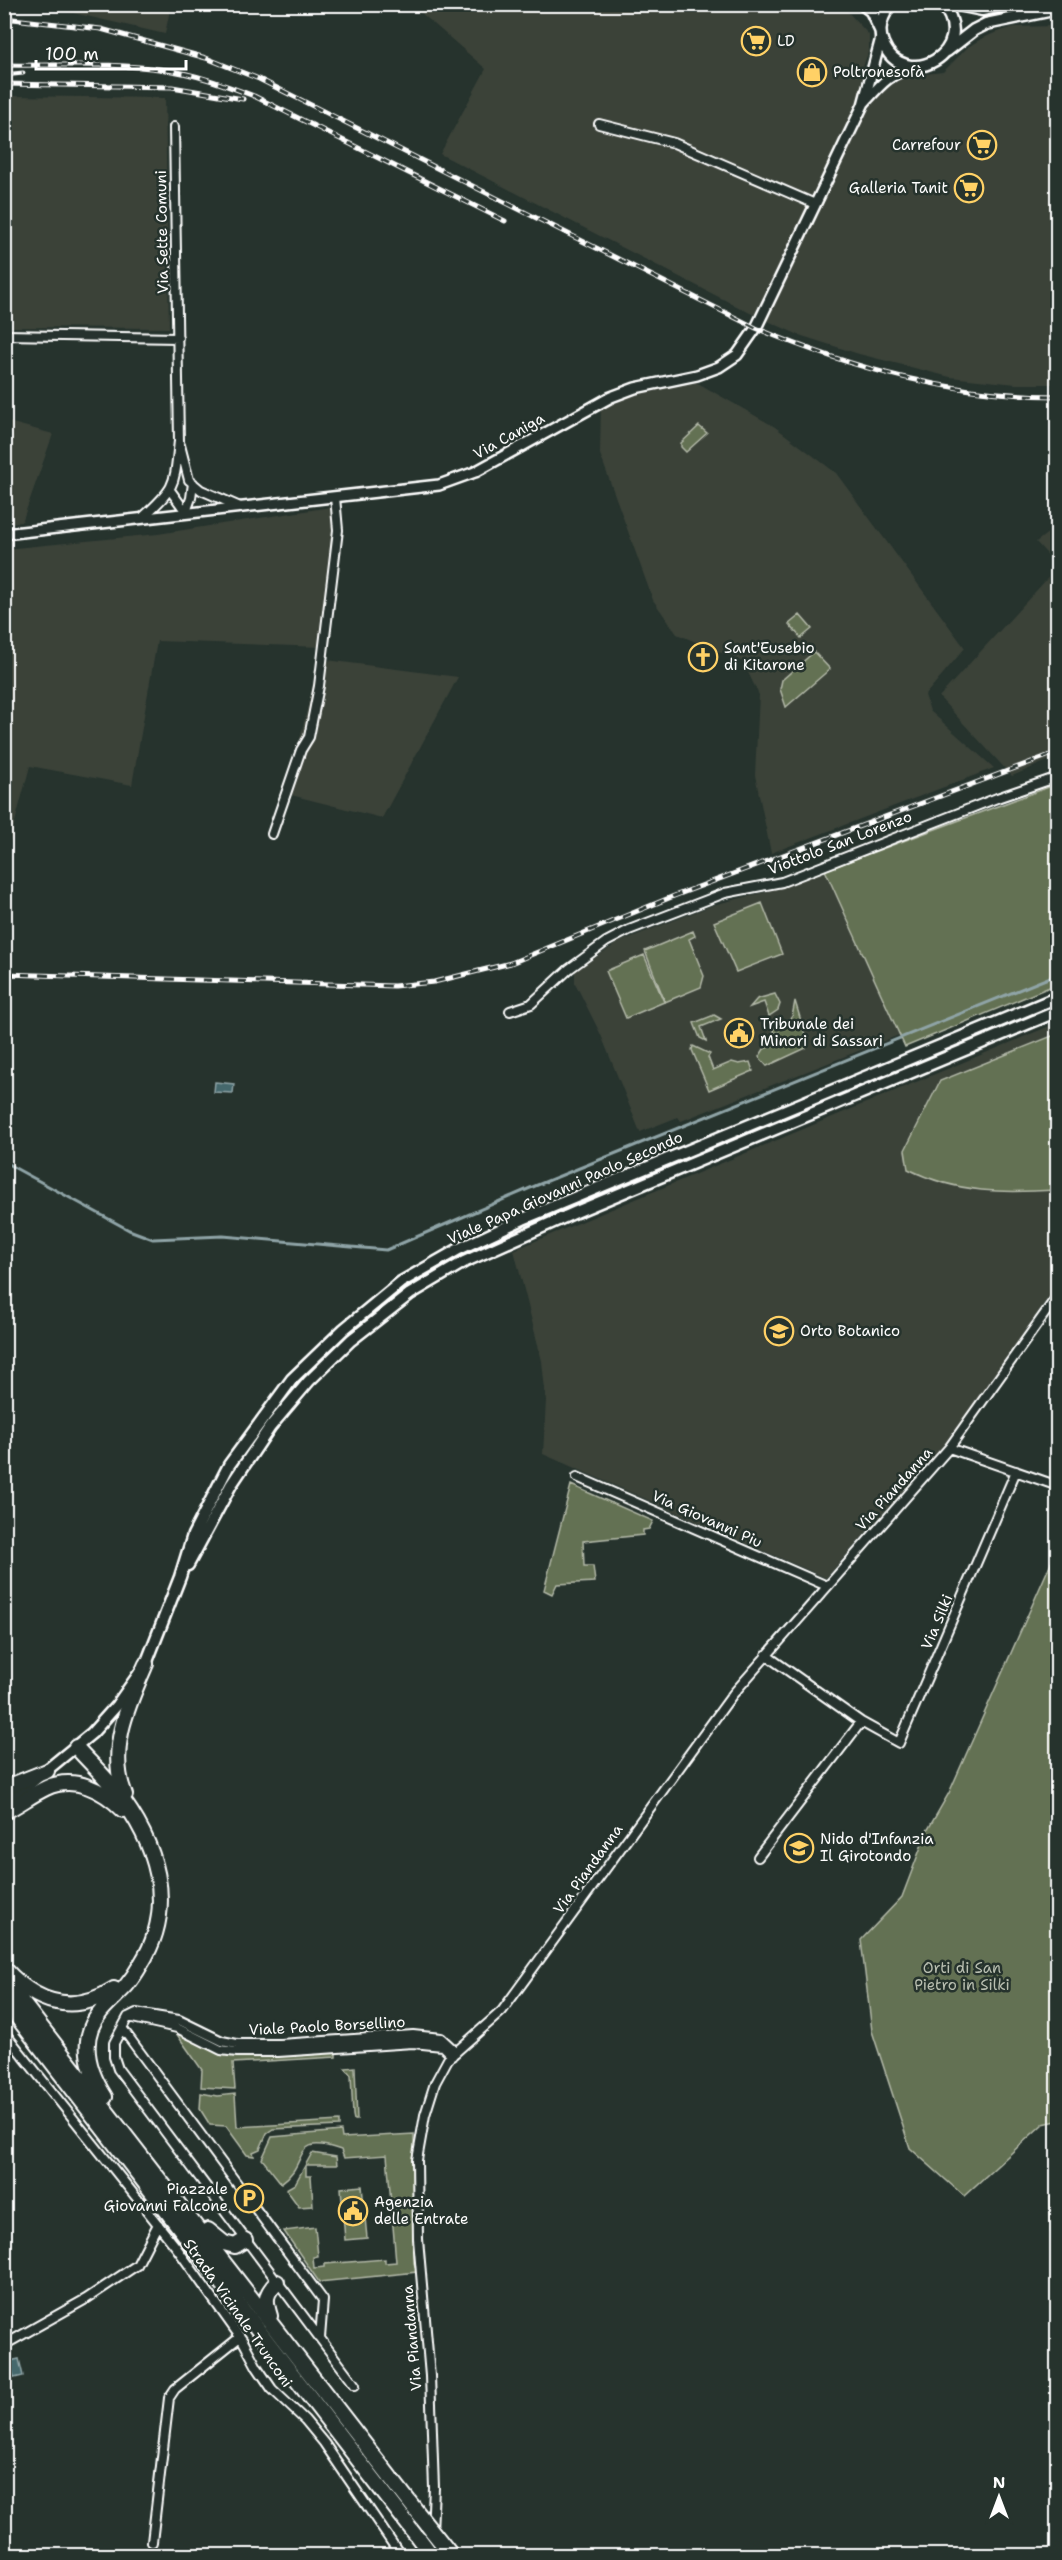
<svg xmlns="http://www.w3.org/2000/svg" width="1062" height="2560" font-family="'Shantell Sans',sans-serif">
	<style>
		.built { fill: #3b4239 }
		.green { fill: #647152; stroke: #b2b8a8; stroke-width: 1.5 }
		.water { fill: #45686c; stroke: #8fa4a7; stroke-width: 1.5 }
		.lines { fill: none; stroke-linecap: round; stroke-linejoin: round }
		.stream { stroke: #8fa4a7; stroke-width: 3 }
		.minor-casing { stroke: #fff; stroke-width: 12 }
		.tertiary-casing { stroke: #fff; stroke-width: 14 }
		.secondary-casing { stroke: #fff; stroke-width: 15 }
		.trunk-casing { stroke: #fff; stroke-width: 18 }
		.minor { stroke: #26332d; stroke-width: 8 }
		.tertiary { stroke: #26332d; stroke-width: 9 }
		.secondary { stroke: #26332d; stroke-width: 10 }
		.trunk { stroke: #26332d; stroke-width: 14 }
		.rail-casing { stroke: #fff; stroke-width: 5 }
		.rail { stroke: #26332d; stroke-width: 3; stroke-dasharray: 9; stroke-linecap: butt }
		.trunk-bridge-casing { stroke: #fff; stroke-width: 18; stroke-linecap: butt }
		.trunk-bridge { stroke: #26332d; stroke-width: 14 }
		.labels { text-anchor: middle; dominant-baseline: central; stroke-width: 5; stroke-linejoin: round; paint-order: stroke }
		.poi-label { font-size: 15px; fill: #fff; stroke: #26332d; text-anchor: start }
		.street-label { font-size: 15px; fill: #fff; stroke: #26332d }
		.park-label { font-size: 15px; fill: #b9bfb1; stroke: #26332d }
	</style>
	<rect width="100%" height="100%" fill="#26332d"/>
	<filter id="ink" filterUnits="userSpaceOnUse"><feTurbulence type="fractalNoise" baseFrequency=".0167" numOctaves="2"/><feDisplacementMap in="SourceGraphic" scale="12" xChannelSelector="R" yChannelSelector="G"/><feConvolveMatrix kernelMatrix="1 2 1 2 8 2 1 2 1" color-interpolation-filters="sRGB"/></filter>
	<g filter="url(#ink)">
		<!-- built -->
		<path class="built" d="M 762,4 L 847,11 L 869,35 L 869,50 L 863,67 L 899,77 L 943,72 L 968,47 L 981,39 L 997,32 L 1014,27 L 1057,26 L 1057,384 L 1016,384 L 950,377 L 859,354 L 799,335 L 752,314 L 440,154 L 486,69 L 412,5 Z
			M 6,5 L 171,4 L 171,5 L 165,34 L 56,9 Z
			M 5,96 L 165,98 L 169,328 L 5,327 Z
			M 696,382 L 775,427 L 836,473 L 965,648 L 925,695 L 930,711 L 994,768 L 771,853 L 755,775 L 759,695 L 743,662 L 677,634 L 653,600 L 600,454 L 601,406 L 626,393 Z
			M 5,421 L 53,434 L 22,522 L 5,523 Z
			M 337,506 L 322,647 L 157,641 L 132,785 L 30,766 L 5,859 L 5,549 L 158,534 Z
			M 1057,526 L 1057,565 L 1036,542 Z
			M 1057,568 L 1057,757 L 1012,776 L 939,697 Z
			M 319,659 L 458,677 L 382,818 L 287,794 Z
			M 825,870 L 899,1035 L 681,1121 L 678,1117 L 640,1132 L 601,1035 L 575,983 L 575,971 L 619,942 L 713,905 L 765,892 Z
			M 1057,1023 L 1057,1288 L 1046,1301 L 949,1439 L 826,1578 L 543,1454 L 546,1400 L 542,1361 L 514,1250 Z"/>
		<!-- green -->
		<path class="green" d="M 699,426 L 707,433 L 686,452 L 681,447 L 681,443 Z
			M 800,615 L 812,629 L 801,638 L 789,624 Z
			M 814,652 L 830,669 L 786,707 L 780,689 L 782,680 Z
			M 1057,784 L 1057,984 L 905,1047 L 825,870 Z
			M 762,903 L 782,954 L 736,972 L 714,922 Z
			M 693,931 L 695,936 L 689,939 L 704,976 L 701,987 L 665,1002 L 645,951 Z
			M 644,955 L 664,1002 L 626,1018 L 606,971 Z
			M 775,994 L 780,1004 L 778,1010 L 769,1016 L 764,1002 L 750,1007 L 757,999 Z
			M 795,1001 L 807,1041 L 806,1048 L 767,1066 L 759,1057 L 764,1049 L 782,1041 L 778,1032 L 774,1033 L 773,1029 L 792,1017 Z
			M 714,1015 L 721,1019 L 701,1027 L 706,1041 L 700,1038 L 694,1023 Z
			M 1057,1034 L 1057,1190 C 1004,1193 958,1194 908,1169 L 905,1150 L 940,1081 Z
			M 693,1046 L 710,1054 L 708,1057 L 713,1070 L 732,1062 L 739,1064 L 750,1062 L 753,1071 L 709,1090 L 692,1050 Z
			M 571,1485 L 653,1521 L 649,1529 L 643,1530 L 643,1535 L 583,1541 L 584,1566 L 593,1566 L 595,1582 L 557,1584 L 552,1594 L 544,1590 Z
			M 1057,1549 L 1057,2121 L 1043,2124 L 964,2196 L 910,2148 L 872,2031 L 861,1940 L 902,1897 L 927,1831 L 949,1793 Z
			M 176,2033 L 218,2054 L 241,2056 L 336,2050 L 336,2057 L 233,2063 L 235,2089 L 201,2087 L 202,2070 Z
			M 355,2067 L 355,2068 L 357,2120 L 354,2120 L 353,2115 L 351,2075 L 345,2068 Z
			M 201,2093 L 217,2096 L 235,2094 L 237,2127 L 339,2121 L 339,2126 L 273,2129 L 267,2133 L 260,2149 L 253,2152 L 254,2156 L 247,2155 L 226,2126 L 210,2125 L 200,2109 Z
			M 341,2131 L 342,2138 L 414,2134 L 414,2263 L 417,2272 L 319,2282 L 284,2231 L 315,2227 L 318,2256 L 313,2257 L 314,2268 L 325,2267 L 325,2264 L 385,2259 L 385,2263 L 396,2262 L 387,2155 L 344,2158 L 341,2150 C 290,2132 310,2164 281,2183 L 262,2159 L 272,2137 Z
			M 312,2153 L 336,2157 L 337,2165 L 306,2165 L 306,2176 L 311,2176 L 313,2206 L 299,2207 L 286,2189 L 295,2184 Z
			M 362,2186 L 367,2238 L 345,2240 L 341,2188 Z
			M 1050,2197 L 1057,2197 L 1057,2232 L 1051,2232 Z"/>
		<!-- water -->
		<path class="water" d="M 215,1082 L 234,1084 L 233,1093 L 214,1092 Z
			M 19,2359 L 23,2376 L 14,2378 L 10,2361 Z"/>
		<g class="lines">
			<!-- stream -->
			<path class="stream" d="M 4,1162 L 129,1230 L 153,1239 L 223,1236 L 386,1250 L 535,1186 L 1058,974"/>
			<!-- minor casing -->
			<g class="minor-casing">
				<path id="minor" d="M 599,124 L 674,143 L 815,204
					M 4,335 L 178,338
					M 180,445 L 189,480 L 201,490 L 240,507
					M 170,490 L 186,512 L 191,498 L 193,483
					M 143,517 C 177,486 174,486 179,441 L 174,127
					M 272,834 L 301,750 L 309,737 L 319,686 L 338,530 L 335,497
					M 510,1011 L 531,1004 L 569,969 L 606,942 L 629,930 L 725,893 L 782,882 L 997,798 L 1058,777
					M 949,1448 L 1058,1486
					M 577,1477 L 827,1586
					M 766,1655 L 861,1722 L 899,1743 L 1016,1471
					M 758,1857 L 861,1722
					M 128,2017 L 177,2028 L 221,2050 L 237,2052 L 278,2052 L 413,2043 L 442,2046 L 452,2056
					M 122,2028 L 323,2300 L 320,2338
					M 4,2032 L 176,2247 L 243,2341 L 257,2367 L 272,2389 L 305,2420 L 324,2443 L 401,2556
					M 4,2345 L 86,2299 L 137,2265 L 158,2224
					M 355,2385 L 118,2069 L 114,2057 L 114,2043 L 128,2017 L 136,2013 L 179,2020 L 222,2041 L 237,2044 L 280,2044 L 413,2035 L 441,2038 L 456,2052
					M 152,2542 L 169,2398 L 175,2389 L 240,2337
					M 431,2554 L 434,2488 L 430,2376 L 418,2239 L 417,2160 L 425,2115 L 435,2083 L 448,2059 L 502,2011 L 733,1694 L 949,1448 L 1058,1295"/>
			</g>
			<!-- tertiary casing -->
			<g class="tertiary-casing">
				<path id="tertiary" d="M 864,103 C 881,84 889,73 915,67
					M 4,534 L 439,485 L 475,472 L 611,397 L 635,388 L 697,375 L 719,367 L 737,355 L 756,328 L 863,105 L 881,38"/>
			</g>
			<!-- secondary casing -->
			<g class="secondary-casing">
				<path id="secondary" d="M 862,4 L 871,11 L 880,30
					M 891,4 C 882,16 877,29 883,43 C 904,94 981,51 942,4
					M 953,4 L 982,10 L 1012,4
					M 947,51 L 974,30 L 986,24 L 1058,9
					M 188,1565 L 231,1485 L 270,1427 L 309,1381 L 351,1340 L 410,1294 L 464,1262 L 576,1212 L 1058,1011
					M 4,1805 L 92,1733 L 117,1705 L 146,1664 L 180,1577 L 193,1535 L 229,1465 L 292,1379 L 344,1329 L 401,1282 L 459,1249 L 523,1219 L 1058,997"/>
			</g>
			<!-- trunk casing -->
			<g class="trunk-casing">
				<path id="trunk" d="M 76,1747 C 89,1762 104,1775 116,1791 C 156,1842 178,1905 141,1964 C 137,1971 131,1980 126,1986 C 113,2000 98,2010 91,2028 C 82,2052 93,2078 105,2097
					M 4,1788 L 47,1771
					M 125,1795 C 107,1750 128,1705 146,1664
					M 4,1812 C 19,1805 31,1795 46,1788 C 75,1775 103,1790 123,1810
					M 4,1968 C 35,2003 72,2016 114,1989
					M 4,1979 L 421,2517
					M 4,2000 L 420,2540
					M 208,2230 L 224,2243 L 235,2246 L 245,2240
					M 270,2316 C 265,2300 265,2294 277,2282"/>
			</g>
			<!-- minor -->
			<use href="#minor" class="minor"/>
			<!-- tertiary -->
			<use href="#tertiary" class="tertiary"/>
			<!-- secondary -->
			<use href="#secondary" class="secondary"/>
			<!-- trunk -->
			<use href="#trunk" class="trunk"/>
			<!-- rail casing -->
			<g class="rail-casing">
				<path id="rail" d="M 4,18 L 101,29 L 206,58 L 259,79 L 756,328 C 853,369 952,396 1058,396
					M 4,65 C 58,66 113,62 166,70 C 196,74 225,85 254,96 L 505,221
					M 4,75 L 23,73
					M 4,84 L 172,87 L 243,99
					M 4,974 L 394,986 L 434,982 L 511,963 L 674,896 L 1058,752"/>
			</g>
			<!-- rail -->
			<use href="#rail" class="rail"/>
			<!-- trunk-bridge casing -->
			<g class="trunk-bridge-casing">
				<path id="trunk-bridge" d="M 421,2517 L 452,2556
					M 420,2540 L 432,2556"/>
			</g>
			<!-- trunk-bridge -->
			<use href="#trunk-bridge" class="trunk-bridge"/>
		</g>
	</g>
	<!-- icons -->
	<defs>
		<g id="supermarket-ring" transform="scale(1.5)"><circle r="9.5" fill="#26332d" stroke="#ffd166" stroke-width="1.5"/><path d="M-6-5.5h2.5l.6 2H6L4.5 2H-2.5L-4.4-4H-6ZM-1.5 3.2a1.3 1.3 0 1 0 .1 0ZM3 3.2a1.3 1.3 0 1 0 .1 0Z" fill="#ffd166"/></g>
		<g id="shop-ring" transform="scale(1.5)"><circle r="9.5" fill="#26332d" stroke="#ffd166" stroke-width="1.5"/><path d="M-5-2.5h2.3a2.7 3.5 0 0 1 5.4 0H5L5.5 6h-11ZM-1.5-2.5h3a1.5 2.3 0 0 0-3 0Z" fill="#ffd166"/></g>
		<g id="church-ring" transform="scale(1.5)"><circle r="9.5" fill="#26332d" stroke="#ffd166" stroke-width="1.5"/><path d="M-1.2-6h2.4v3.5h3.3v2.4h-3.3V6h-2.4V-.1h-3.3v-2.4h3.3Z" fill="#ffd166"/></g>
		<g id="civic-ring" transform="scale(1.5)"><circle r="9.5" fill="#26332d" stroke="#ffd166" stroke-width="1.5"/><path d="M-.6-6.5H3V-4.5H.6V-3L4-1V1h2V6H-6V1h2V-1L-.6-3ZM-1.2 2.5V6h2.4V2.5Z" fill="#ffd166"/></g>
		<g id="university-ring" transform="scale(1.5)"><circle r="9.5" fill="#26332d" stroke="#ffd166" stroke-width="1.5"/><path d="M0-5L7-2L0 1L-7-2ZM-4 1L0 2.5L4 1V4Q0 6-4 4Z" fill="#ffd166"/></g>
		<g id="school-ring" transform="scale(1.5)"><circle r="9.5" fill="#26332d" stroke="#ffd166" stroke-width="1.5"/><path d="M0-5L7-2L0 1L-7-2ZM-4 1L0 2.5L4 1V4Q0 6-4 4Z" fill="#ffd166"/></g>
		<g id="parking-ring" transform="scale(1.5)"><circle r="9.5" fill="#26332d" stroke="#ffd166" stroke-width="1.5"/><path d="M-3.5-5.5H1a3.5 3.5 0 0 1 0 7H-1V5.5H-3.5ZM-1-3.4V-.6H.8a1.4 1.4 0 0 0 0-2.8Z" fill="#ffd166"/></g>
	</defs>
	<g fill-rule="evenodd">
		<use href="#supermarket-ring" x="756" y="41"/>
		<use href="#shop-ring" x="812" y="72"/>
		<use href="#supermarket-ring" x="982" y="145"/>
		<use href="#supermarket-ring" x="969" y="188"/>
		<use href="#church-ring" x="703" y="657"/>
		<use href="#civic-ring" x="739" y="1033"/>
		<use href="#university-ring" x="779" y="1331"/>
		<use href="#school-ring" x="799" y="1848"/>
		<use href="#parking-ring" x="249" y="2198"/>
		<use href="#civic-ring" x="353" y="2211"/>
	</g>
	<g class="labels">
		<!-- poi labels -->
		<g class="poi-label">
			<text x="777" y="41">LD</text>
			<text x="833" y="72">Poltronesofà</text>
			<text x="961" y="145" text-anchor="end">Carrefour</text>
			<text x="948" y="188" text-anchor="end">Galleria Tanit</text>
			<text x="724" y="648">Sant'Eusebio<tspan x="724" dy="17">di Kitarone</tspan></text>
			<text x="760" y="1024">Tribunale dei<tspan x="760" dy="17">Minori di Sassari</tspan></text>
			<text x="800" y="1331">Orto Botanico</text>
			<text x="820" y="1839">Nido d'Infanzia<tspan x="820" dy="17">Il Girotondo</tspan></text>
			<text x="228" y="2189" text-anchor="end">Piazzale<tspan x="228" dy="17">Giovanni Falcone</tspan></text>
			<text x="374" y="2202">Agenzia<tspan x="374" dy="17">delle Entrate</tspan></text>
		</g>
		<!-- street labels -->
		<g class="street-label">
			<text transform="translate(162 232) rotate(-91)">Via Sette Comuni</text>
			<text transform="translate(509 436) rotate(-29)">Via Caniga</text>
			<text transform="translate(840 843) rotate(-21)">Viottolo San Lorenzo</text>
			<text transform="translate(565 1188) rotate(-24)">Viale Papa Giovanni Paolo Secondo</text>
			<text transform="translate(894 1489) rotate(-48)">Via Piandanna</text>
			<text transform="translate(707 1519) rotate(24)">Via Giovanni Piu</text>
			<text transform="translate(937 1622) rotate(-67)">Via Silki</text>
			<text transform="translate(588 1869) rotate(-54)">Via Piandanna</text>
			<text transform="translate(327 2026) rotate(-3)">Viale Paolo Borsellino</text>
			<text transform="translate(238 2313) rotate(55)">Strada Vicinale Trunconi</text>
			<text transform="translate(412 2338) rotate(-95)">Via Piandanna</text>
		</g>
		<!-- park labels -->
		<g class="park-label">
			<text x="962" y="1968">Orti di San<tspan x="962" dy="17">Pietro in Silki</tspan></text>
		</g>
	</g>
	<!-- margin -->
	<rect width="1062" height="2560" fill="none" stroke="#26332d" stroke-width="24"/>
	<rect x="12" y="12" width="1038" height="2536" fill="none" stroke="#fff" stroke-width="2" filter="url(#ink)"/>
	<!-- north arrow -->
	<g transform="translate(999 2497)" stroke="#26332d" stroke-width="4.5" paint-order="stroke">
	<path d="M0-4.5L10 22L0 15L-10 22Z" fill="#ffffff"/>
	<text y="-9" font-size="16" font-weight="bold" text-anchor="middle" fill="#ffffff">N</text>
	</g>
	<!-- scale -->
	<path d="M36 60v9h150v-9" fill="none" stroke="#ffffff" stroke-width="3"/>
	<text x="45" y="60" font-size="18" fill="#ffffff" stroke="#26332d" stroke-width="4.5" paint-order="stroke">100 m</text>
</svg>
